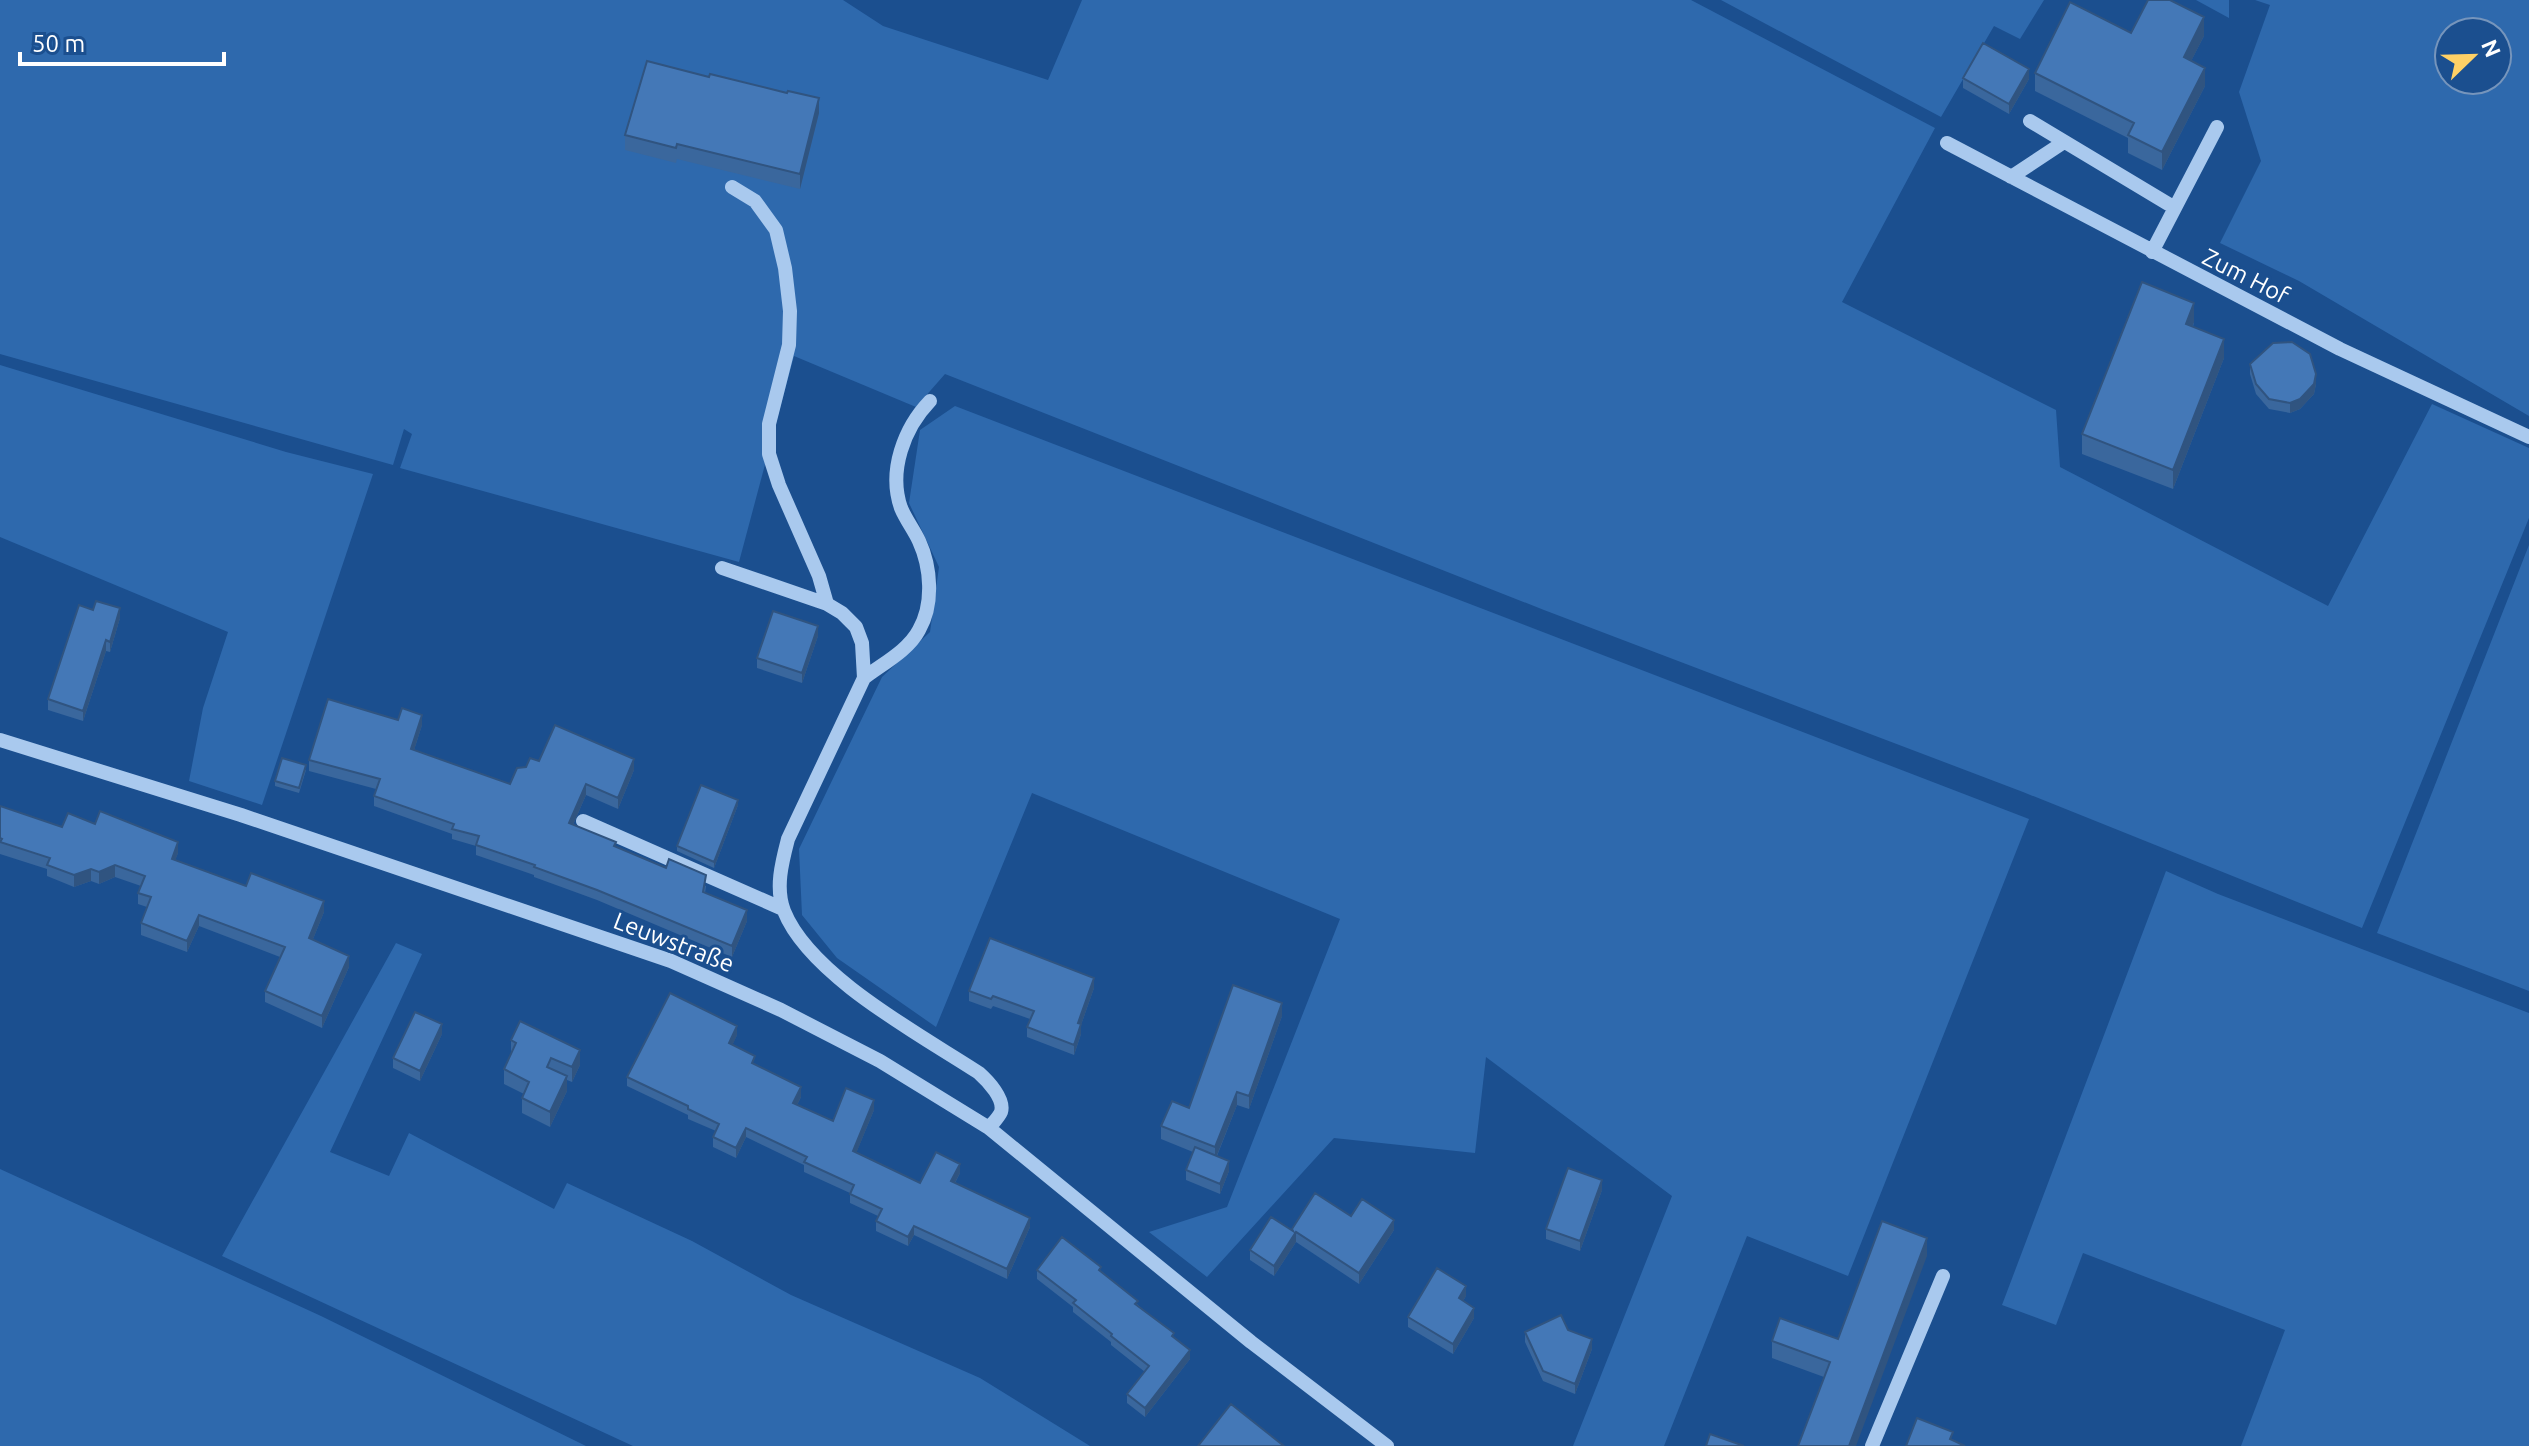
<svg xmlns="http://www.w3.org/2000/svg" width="2529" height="1446" font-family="Ubuntu,sans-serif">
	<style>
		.green { fill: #2e69ad; fill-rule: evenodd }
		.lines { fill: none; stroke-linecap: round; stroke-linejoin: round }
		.minor { stroke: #a9c9ee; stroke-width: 14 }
		.wall { fill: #3a679d }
		.shaded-wall { fill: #305480 }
		.building { fill: #4478b7; stroke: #305480; stroke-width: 2 }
		.labels { text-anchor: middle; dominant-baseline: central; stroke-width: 6; stroke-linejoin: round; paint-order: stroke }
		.street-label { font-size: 24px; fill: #fff; stroke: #1b4f8f }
	</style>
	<rect width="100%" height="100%" fill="#1b4f8f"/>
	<!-- green -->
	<path class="green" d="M 0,0 L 843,0 L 883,26 L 1048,80 L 1082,0 L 1691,0 L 1935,128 L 1842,302 L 2056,410 L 2060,467 L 2328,606 L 2432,404 L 2529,448 L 2529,518 L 2362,928 L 2023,792 L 1544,610 L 945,374 L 916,407 L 794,356 L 739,562 L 400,468 L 412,434 L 404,429 L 393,465 L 0,354 Z
		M 1721,0 L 2044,0 L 2020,39 L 1994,26 L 1941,117 Z
		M 2196,0 L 2229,0 L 2229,18 Z
		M 2255,0 L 2529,0 L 2529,416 L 2299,281 L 2220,243 L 2261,161 L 2239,92 L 2270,5 ZM 2497,32 L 2497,80 L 2449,80 L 2449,32 Z
		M 0,365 L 286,452 L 373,474 L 262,805 L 189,781 L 203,708 L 228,632 L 0,537 Z
		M 955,406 L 2029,819 L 1848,1276 L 1747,1236 L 1664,1446 L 1573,1446 L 1672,1196 L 1486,1057 L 1475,1153 L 1334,1138 L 1207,1277 L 1149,1232 L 1227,1207 L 1340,919 L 1032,793 L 936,1027 L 837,958 L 802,915 L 799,849 L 882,677 L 930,632 L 939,567 L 909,503 L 920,430 Z
		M 2529,545 L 2529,991 L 2377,933 Z
		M 2166,871 L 2218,894 L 2529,1013 L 2529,1446 L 2241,1446 L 2285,1330 L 2083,1253 L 2056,1325 L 2002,1305 Z
		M 396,943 L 422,954 L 330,1152 L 389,1176 L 409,1133 L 554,1209 L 567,1183 L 692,1241 L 791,1295 L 980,1378 L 1090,1446 L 633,1446 L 222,1256 Z
		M 0,1169 L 321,1316 L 586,1446 L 0,1446 Z"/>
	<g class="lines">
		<!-- minor -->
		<path class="minor" d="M 2030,121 L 2175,208
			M 1947,143 L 2340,349 L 2529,437
			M 2011,177 L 2064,142
			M 732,187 L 755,201 L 776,230 L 785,268 L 790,311 L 789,345 L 769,424 L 769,454 L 779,485 L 819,576 L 827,604
			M 2152,252 L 2217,127
			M 722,568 L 827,604 L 842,613 L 856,627 L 862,643 L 864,678 L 788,839 C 782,862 775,888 784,911 C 810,976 921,1035 979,1073 C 988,1081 1005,1099 1001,1112 C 999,1117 992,1124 989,1128
			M 864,678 C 882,664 908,651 919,630 C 934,604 931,567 919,541 C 914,530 906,520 901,508 C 888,471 904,428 930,401
			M 0,740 L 241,815 L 671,961 L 781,1010 L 880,1061 L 989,1128 L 1251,1342 L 1387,1446
			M 583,821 L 783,909
			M 1872,1446 L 1943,1276"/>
	</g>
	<!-- wall -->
	<path class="wall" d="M 2131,33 L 2204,36 L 2191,61 L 2205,86 L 2162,170 L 2128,153 L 2128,138 L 2035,91 L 2035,73 Z
		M 1963,78 L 2029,79 L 2009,114 L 1963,88 Z
		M 819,113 L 800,189 L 677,159 L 676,163 L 625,150 L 625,135 Z
		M 2194,322 L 2193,327 L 2224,358 L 2173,489 L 2082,454 L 2082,434 Z
		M 2250,364 L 2316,384 L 2314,394 L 2300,409 L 2290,413 L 2269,409 L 2256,394 L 2250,374 Z
		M 120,618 L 110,652 L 106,651 L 83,721 L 48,710 L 48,699 Z
		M 818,636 L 802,683 L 757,668 L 757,658 Z
		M 398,720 L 422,725 L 414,750 L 510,784 L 526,767 L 539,761 L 634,770 L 618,809 L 586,795 L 573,825 L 616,847 L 706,886 L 705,893 L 747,921 L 732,957 L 597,900 L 534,877 L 534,875 L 476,855 L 476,846 L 452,839 L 452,834 L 374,806 L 374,796 L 376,789 L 309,771 L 309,760 Z
		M 306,770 L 299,793 L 275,786 L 275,781 Z
		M 738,805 L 714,868 L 677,851 L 677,846 Z
		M 0,806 L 62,827 L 95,824 L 178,853 L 175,860 L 246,886 L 324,912 L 313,939 L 349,967 L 322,1028 L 265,1002 L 265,991 L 280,957 L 199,926 L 187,952 L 141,935 L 141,923 L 147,907 L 138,904 L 138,893 L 141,886 L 115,877 L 99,884 L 91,881 L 74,887 L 47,876 L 47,869 L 0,854 Z
		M 1094,988 L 1081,1025 L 1081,1034 L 1074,1055 L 1027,1037 L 1027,1027 L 1030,1019 L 993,1006 L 991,1009 L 969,1001 L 969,991 Z
		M 1282,1016 L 1249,1109 L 1237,1105 L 1217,1156 L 1229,1171 L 1220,1194 L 1186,1180 L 1186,1170 L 1193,1152 L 1161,1139 L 1161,1126 L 1189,1108 Z
		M 442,1034 L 420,1081 L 393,1068 L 393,1058 Z
		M 737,1035 L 732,1045 L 755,1065 L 801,1097 L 797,1105 L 833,1121 L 874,1110 L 856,1153 L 920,1183 L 960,1173 L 955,1183 L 1030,1227 L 1007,1279 L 914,1235 L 908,1246 L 876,1231 L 876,1221 L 878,1216 L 850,1203 L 850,1193 L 804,1172 L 804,1165 L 746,1137 L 736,1158 L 713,1147 L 713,1137 L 716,1131 L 688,1119 L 688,1115 L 627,1086 L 627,1077 Z
		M 511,1040 L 580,1065 L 572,1082 L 567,1080 L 567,1091 L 550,1127 L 522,1113 L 522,1098 L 524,1094 L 504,1084 L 504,1069 L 511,1055 Z
		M 1602,1190 L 1580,1251 L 1546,1239 L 1546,1229 Z
		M 1351,1216 L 1394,1230 L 1359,1284 L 1296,1242 L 1274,1276 L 1250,1260 L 1250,1250 L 1292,1229 Z
		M 1927,1256 L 1824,1377 L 1772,1358 L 1772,1341 L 1838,1339 Z
		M 1037,1270 L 1101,1272 L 1174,1337 L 1190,1359 L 1145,1417 L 1127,1403 L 1127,1394 L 1145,1372 L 1111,1345 L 1111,1342 L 1073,1312 L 1073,1307 L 1037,1279 Z
		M 1466,1296 L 1463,1301 L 1474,1318 L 1453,1354 L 1408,1327 L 1408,1317 Z
		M 1568,1330 L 1592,1349 L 1575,1394 L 1543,1381 L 1525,1342 L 1525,1332 Z"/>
	<!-- shaded-wall -->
	<path class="shaded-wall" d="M 2204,17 L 2204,36 L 2184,75 L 2184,57 Z
		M 2205,68 L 2205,86 L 2162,170 L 2162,152 Z
		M 2029,69 L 2029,79 L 2009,114 L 2009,104 Z
		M 819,98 L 819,113 L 800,189 L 800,174 Z
		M 2194,303 L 2194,322 L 2186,343 L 2186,324 Z
		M 2224,339 L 2224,358 L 2173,489 L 2173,470 Z
		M 2316,374 L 2316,384 L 2314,394 L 2300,409 L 2290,413 L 2290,403 Z
		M 120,608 L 120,618 L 110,652 L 110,642 Z
		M 818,626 L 818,636 L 802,683 L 802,673 Z
		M 106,640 L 106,651 L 83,721 L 83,711 Z
		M 422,715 L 422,725 L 411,760 L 411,749 Z
		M 634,759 L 634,770 L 618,809 L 618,798 Z
		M 586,784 L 586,795 L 569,834 L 569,823 Z
		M 738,800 L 738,805 L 714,868 L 714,862 Z
		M 178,842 L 178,853 L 172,870 L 172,859 Z
		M 115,865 L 115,877 L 99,884 L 99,872 Z
		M 91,869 L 91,881 L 74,887 L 74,875 Z
		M 324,901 L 324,912 L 309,949 L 309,938 Z
		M 747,910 L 747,921 L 732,957 L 732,946 Z
		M 199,915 L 199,926 L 187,952 L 187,941 Z
		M 349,956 L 349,967 L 322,1028 L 322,1016 Z
		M 1094,978 L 1094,988 L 1081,1025 L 1081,1034 L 1074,1055 L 1074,1045 L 1078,1023 Z
		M 1282,1003 L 1282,1016 L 1249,1109 L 1249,1096 Z
		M 442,1024 L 442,1034 L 420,1081 L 420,1071 Z
		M 737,1026 L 737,1035 L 729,1053 L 729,1043 Z
		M 580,1050 L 580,1065 L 572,1082 L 572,1067 Z
		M 567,1076 L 567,1091 L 550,1127 L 550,1112 Z
		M 801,1087 L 801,1097 L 793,1113 L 793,1103 Z
		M 1237,1092 L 1237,1105 L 1215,1160 L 1215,1147 Z
		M 874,1100 L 874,1110 L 853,1161 L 853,1151 Z
		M 746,1128 L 746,1137 L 736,1158 L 736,1148 Z
		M 1229,1161 L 1229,1171 L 1220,1194 L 1220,1184 Z
		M 960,1164 L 960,1173 L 951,1190 L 951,1181 Z
		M 1602,1180 L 1602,1190 L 1580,1251 L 1580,1241 Z
		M 1030,1218 L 1030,1227 L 1007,1279 L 1007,1269 Z
		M 1394,1220 L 1394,1230 L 1359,1284 L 1359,1273 Z
		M 914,1226 L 914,1235 L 908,1246 L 908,1237 Z
		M 1296,1232 L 1296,1242 L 1274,1276 L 1274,1266 Z
		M 1927,1238 L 1927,1256 L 1856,1446 L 1849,1446 Z
		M 1466,1286 L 1466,1296 L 1459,1308 L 1459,1298 Z
		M 1474,1308 L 1474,1318 L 1453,1354 L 1453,1344 Z
		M 1592,1339 L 1592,1349 L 1575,1394 L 1575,1384 Z
		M 1190,1350 L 1190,1359 L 1145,1417 L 1145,1408 Z"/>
	<!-- building -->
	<path class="building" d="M 2148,0 L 2170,0 L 2204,17 L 2184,57 L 2205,68 L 2162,152 L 2128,135 L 2134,123 L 2035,73 L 2070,2 L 2131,33 Z
		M 1983,43 L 2029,69 L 2009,104 L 1963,78 Z
		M 647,61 L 709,77 L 710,74 L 787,93 L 788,91 L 819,98 L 800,174 L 677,144 L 676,148 L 625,135 Z
		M 2142,282 L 2194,303 L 2186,324 L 2224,339 L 2173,470 L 2082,434 Z
		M 2292,342 L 2310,354 L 2316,374 L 2314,384 L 2300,399 L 2290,403 L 2269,399 L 2256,384 L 2250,364 L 2273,343 Z
		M 96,601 L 120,608 L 110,642 L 106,640 L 83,711 L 48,699 L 79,605 L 93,610 Z
		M 773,611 L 818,626 L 802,673 L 757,658 Z
		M 328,699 L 398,720 L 402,708 L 422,715 L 411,749 L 510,784 L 517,768 L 526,767 L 530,758 L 539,761 L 555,725 L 634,759 L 618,798 L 586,784 L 569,823 L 616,842 L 614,846 L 666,868 L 669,859 L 706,875 L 703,892 L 747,910 L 732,946 L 597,890 L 534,867 L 535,865 L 476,845 L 479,836 L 452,829 L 454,824 L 374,796 L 380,779 L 309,760 Z
		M 282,758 L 306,765 L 299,788 L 275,781 Z
		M 701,785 L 738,800 L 714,862 L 677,846 Z
		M 0,806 L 62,827 L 68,813 L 95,824 L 100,811 L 178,842 L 172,859 L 246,886 L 251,873 L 324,901 L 309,938 L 349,956 L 322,1016 L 265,991 L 285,947 L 199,915 L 187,941 L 141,923 L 151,897 L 138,893 L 145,876 L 115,865 L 99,872 L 91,869 L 74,875 L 47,865 L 50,858 L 0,842 L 2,839 L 0,838 Z
		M 990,938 L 1094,978 L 1078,1023 L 1081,1024 L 1074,1045 L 1027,1027 L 1034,1011 L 993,996 L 991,999 L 969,991 Z
		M 1233,985 L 1282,1003 L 1249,1096 L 1237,1092 L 1215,1147 L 1161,1126 L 1172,1101 L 1189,1108 Z
		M 670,993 L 737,1026 L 729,1043 L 755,1056 L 752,1063 L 801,1087 L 793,1103 L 833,1121 L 846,1088 L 874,1100 L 853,1151 L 920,1183 L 936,1152 L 960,1164 L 951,1181 L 1030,1218 L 1007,1269 L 914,1226 L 908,1237 L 876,1221 L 882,1209 L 850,1194 L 854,1185 L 804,1162 L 807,1157 L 746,1128 L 736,1148 L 713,1137 L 719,1124 L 688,1109 L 688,1106 L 627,1077 Z
		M 415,1012 L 442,1024 L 420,1071 L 393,1058 Z
		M 520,1021 L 580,1050 L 572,1067 L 551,1058 L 547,1067 L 567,1076 L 550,1112 L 522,1098 L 529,1082 L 504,1069 L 516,1043 L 511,1040 Z
		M 1195,1147 L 1229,1161 L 1220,1184 L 1186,1170 Z
		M 1568,1168 L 1602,1180 L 1580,1241 L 1546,1229 Z
		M 1315,1193 L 1351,1216 L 1362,1199 L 1394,1220 L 1359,1273 L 1296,1232 L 1274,1266 L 1250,1250 L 1271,1217 L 1293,1231 L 1292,1229 Z
		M 1882,1221 L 1927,1238 L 1849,1446 L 1798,1446 L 1830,1362 L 1772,1341 L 1780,1318 L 1838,1339 Z
		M 1062,1237 L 1101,1267 L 1099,1270 L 1138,1301 L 1135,1304 L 1174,1333 L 1172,1336 L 1190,1350 L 1145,1408 L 1127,1394 L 1149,1366 L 1111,1336 L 1112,1334 L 1073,1303 L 1076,1300 L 1037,1270 Z
		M 1437,1268 L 1466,1286 L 1459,1298 L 1474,1308 L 1453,1344 L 1408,1317 Z
		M 1561,1315 L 1568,1330 L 1592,1339 L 1575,1384 L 1543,1371 L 1525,1332 Z
		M 1231,1404 L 1284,1446 L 1198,1446 Z
		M 1917,1418 L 1953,1432 L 1950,1439 L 1965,1446 L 1906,1446 Z
		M 1710,1434 L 1744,1446 L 1706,1446 Z"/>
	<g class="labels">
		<!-- street labels -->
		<g class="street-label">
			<text transform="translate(2246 276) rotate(27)">Zum Hof</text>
			<text transform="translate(674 942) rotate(21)">Leuwstraße</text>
		</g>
	</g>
	<!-- north arrow -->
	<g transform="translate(2473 56) rotate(67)"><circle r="38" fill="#1b4f8f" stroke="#7695bc" stroke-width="2"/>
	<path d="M0-6L14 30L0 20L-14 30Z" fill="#ffd166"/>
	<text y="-12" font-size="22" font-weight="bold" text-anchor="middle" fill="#ffffff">N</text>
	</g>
	<!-- scale -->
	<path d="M20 52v12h204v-12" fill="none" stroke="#ffffff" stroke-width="4"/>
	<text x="32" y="52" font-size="24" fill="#ffffff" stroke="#1b4f8f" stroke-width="6" paint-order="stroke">50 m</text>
</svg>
